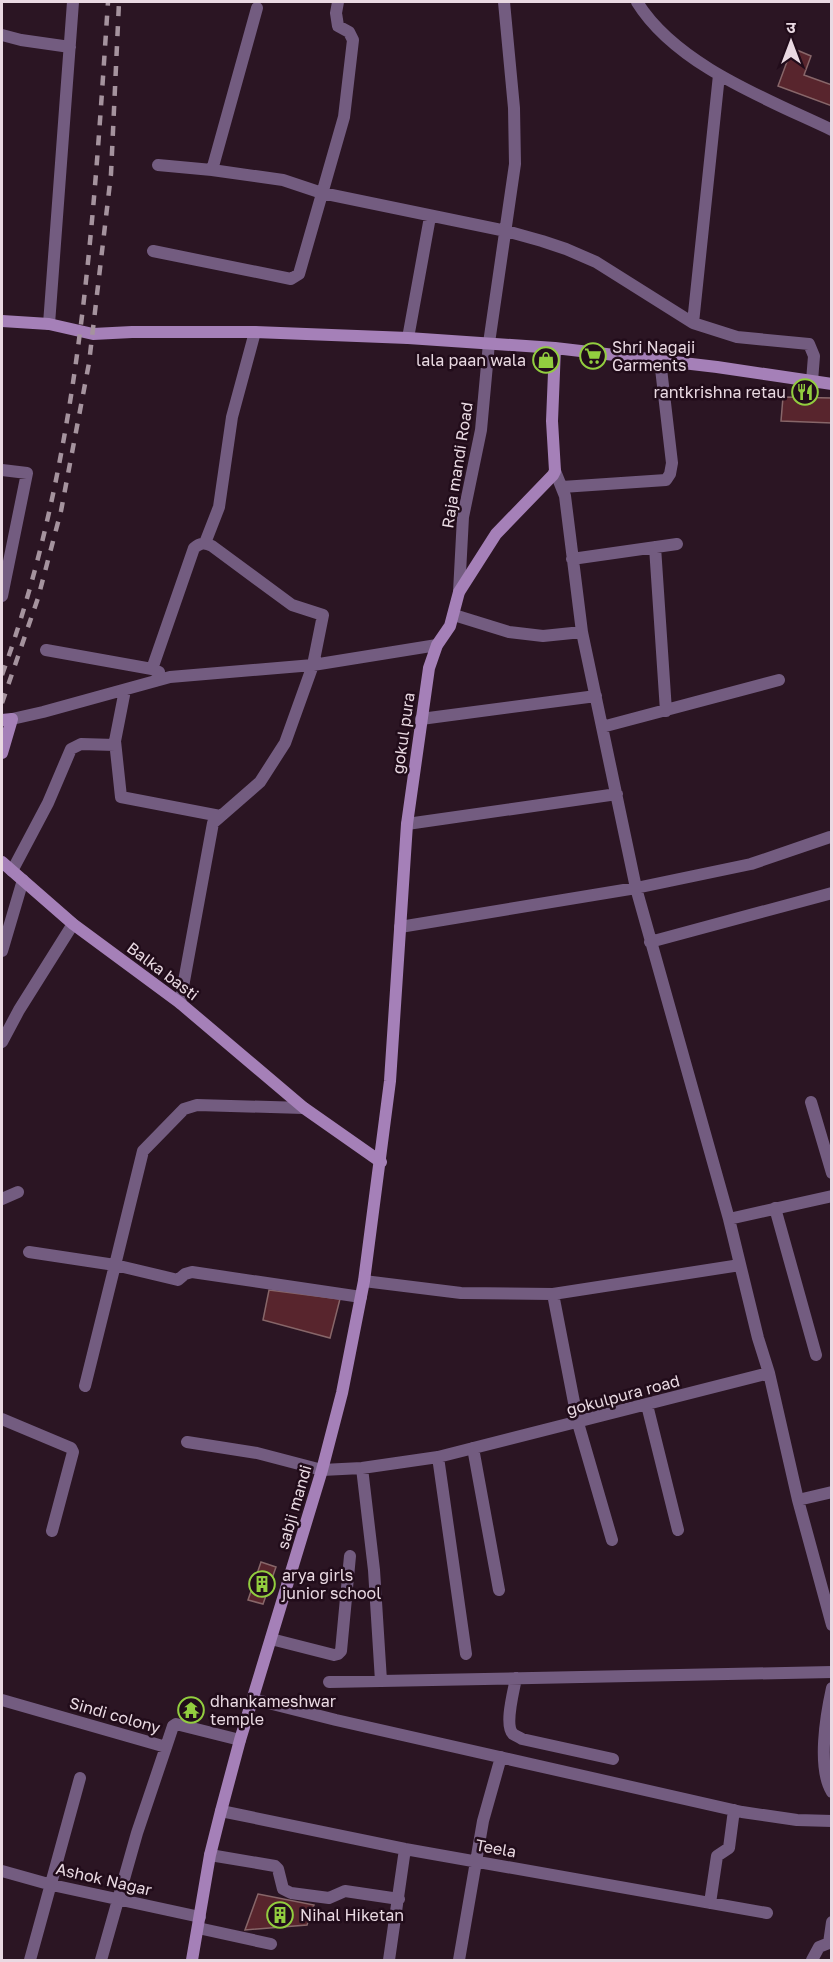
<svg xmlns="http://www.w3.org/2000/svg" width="833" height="1962" font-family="'Golos Text','Noto Sans Devanagari',sans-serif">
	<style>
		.building { fill: #58252d; stroke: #876669; stroke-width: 1.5 }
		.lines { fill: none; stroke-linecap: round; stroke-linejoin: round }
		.street { stroke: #735c80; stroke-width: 12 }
		.secondary { stroke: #a580b8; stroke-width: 12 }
		.rail { stroke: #a5939e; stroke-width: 4.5; stroke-dasharray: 10 10; stroke-linecap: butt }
		.labels { text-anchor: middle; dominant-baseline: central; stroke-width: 5; stroke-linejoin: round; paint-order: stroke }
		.poi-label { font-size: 16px; fill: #e9d9e2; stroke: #210c1a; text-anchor: start }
		.street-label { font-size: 16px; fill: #e9d9e2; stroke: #210c1a }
	</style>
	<rect width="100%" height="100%" fill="#2b1523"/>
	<!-- building -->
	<path class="building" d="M 792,48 L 811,56 L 804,75 L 832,85 L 832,106 L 778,86 Z
		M 783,397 L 832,398 L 832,423 L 781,421 Z
		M 269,1290 L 340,1299 L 330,1338 L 263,1320 Z
		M 261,1562 L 276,1567 L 263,1604 L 248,1600 Z
		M 258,1894 L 314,1905 L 307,1925 L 245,1930 Z"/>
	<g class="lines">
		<!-- street -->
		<path class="street" d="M 637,2 C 676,65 767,99 832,130
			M 2,35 L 21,40 L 70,47
			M 158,165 L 212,170 L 283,180 L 322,193 L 506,231 L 542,241 L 566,249 L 596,262 L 693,323 L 737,337 L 809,344 L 814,356 L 812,381
			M 212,170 L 257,8
			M 153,251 L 291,279 L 299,274 L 344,117 L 353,40 L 349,32 L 338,26 L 336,13 L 338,2
			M 693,323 L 719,75
			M 49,324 L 73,2
			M 408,338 L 430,217
			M 2,470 L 27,473 L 2,596
			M 555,471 L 565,496 L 582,632 L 636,888 L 729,1219 L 758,1338 L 769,1373 L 798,1500 L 832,1625
			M 562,487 L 666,480 L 670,474 L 672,463 L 660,360
			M 205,543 L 219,507 L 232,417 L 255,332
			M 655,547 L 666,711
			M 572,559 L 677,544
			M 459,592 L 463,517 L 481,430 L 489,343 L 515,164 L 514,108 L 504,2
			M 454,615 L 509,632 L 543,636 L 582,632
			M 46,650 L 152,669 L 159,672
			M 152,669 L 194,548 C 200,543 204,542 212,546 L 292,605 L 323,615 L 313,665 L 285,743 L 260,782 L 213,823 L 180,1003
			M 125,690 L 115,741 L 121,797 L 220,816
			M 12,719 L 43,712 L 170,677 L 313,665 L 437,645
			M 421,719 L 596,696
			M 602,727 L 779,680
			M 407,824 L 617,794
			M 12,871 L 48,803 L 71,749 L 81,744 L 115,745
			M 400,927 L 636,888 L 751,864 L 830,837
			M 650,942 L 832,893
			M 2,951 L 23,880
			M 2,1042 L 19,1010 L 73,924
			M 811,1102 L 832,1173
			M 304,1108 L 197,1105 L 184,1109 L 143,1151 L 115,1265 L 178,1280 L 185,1274 L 192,1272 L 361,1297
			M 2,1199 L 18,1192
			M 775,1208 L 816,1355
			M 729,1219 L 832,1196
			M 29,1252 L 115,1265 L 85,1386
			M 364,1281 L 461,1293 L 553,1294 L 740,1265
			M 553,1294 L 578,1423 L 612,1540
			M 647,1405 L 678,1530
			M 2,1419 L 71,1448 L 73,1452 L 52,1531
			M 187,1442 L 257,1453 L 322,1470 L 362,1468 L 438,1457 L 769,1373
			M 473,1448 L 499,1590
			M 438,1457 L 466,1654
			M 362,1468 L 374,1570 L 381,1681
			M 798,1500 L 832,1492
			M 271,1639 L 334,1655 L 338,1654 L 341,1651 L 350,1556
			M 516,1678 C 514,1690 504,1725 513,1734 C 516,1736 519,1737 522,1739 L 613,1759
			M 329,1682 L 832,1672
			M 832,1688 C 826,1715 817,1768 832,1792
			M 253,1699 L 336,1720 L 742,1812 L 797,1820 L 832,1821
			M 2,1700 L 166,1747 L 173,1726 L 176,1724 L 240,1740
			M 221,1811 L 405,1849 L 767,1913
			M 210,1855 L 275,1866 L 278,1869 L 283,1889 L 291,1893 L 329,1898 L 345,1891 L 399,1899
			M 2,1871 L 52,1885 L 200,1917
			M 710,1903 L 717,1856 L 729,1848 L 734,1810
			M 198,1928 L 271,1944
			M 30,1960 L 80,1778
			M 101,1960 L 137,1833 L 166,1747
			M 389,1960 L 405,1849
			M 459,1960 L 483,1821 L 501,1757
			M 812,1960 L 819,1947 L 829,1943 L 832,1922"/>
		<!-- secondary -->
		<path class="secondary" d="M 2,321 L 49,324 L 93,334 L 132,332 L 255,332 L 408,338 L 555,348 L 717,367 L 832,384
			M 2,720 L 12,719 L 2,753
			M 2,862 L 73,924 L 180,1003 L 304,1108 L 381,1162
			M 192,1960 L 210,1855 L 221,1811 L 240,1740 L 322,1470 L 342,1393 L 364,1281 L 390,1081 L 407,824 L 429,668 L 437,645 L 450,626 L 459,592 L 496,534 L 553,475 L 555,471 L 552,421 L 555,348"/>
		<!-- rail -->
		<path class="rail" d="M 2,675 C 80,460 93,228 108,2
			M 2,703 L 38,598 L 61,511 L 89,363 L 111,174 L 119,2"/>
	</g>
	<!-- icons -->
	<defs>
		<g id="supermarket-ring" transform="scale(1.35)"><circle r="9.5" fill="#210c1a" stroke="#92cd3f" stroke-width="1.5"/><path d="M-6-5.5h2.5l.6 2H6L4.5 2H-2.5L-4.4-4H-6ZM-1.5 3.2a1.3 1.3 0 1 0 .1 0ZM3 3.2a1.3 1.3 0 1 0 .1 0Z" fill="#92cd3f"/></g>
		<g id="shop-ring" transform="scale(1.35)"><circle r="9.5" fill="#210c1a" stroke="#92cd3f" stroke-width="1.5"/><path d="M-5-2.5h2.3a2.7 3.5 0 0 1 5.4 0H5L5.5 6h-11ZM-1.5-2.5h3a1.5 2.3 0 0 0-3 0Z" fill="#92cd3f"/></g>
		<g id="restaurant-ring" transform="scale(1.35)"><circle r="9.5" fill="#210c1a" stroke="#92cd3f" stroke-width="1.5"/><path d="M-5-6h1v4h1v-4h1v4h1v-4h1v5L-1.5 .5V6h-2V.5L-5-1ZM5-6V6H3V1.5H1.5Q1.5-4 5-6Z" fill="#92cd3f"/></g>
		<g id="building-ring" transform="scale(1.35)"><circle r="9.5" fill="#210c1a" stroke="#92cd3f" stroke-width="1.5"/><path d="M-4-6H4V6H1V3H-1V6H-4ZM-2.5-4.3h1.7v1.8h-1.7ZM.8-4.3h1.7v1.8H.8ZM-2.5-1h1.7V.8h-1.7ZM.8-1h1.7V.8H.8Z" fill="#92cd3f"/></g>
		<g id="temple-ring" transform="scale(1.35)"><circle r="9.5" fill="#210c1a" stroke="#92cd3f" stroke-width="1.5"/><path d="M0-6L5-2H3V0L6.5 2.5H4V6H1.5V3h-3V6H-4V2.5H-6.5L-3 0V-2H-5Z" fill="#92cd3f"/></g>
	</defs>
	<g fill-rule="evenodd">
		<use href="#supermarket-ring" x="593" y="356"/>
		<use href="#shop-ring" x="546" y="360"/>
		<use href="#restaurant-ring" x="805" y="392"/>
		<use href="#building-ring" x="262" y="1584"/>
		<use href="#temple-ring" x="191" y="1710"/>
		<use href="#building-ring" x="280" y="1915"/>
	</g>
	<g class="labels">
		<!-- poi labels -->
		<g class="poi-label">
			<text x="612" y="347">Shri Nagaji<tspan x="612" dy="18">Garments</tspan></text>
			<text x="526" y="360" text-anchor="end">lala paan wala</text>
			<text x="786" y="392" text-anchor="end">rantkrishna retau</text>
			<text x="282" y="1575">arya girls<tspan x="282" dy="18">junior school</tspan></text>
			<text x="210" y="1701">dhankameshwar<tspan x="210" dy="18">temple</tspan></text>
			<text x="300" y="1915">Nihal Hiketan</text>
		</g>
		<!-- street labels -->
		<g class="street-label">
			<text transform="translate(457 465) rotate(-81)">Raja mandi Road</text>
			<text transform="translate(403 733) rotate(-82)">gokul pura</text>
			<text transform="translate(163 971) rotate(37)">Balka basti</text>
			<text transform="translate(623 1395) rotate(-15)">gokulpura road</text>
			<text transform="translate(294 1507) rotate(-74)">sabji mandi</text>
			<text transform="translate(115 1715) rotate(16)">Sindi colony</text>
			<text transform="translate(496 1848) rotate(10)">Teela</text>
			<text transform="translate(104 1879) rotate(13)">Ashok Nagar</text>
		</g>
	</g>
	<!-- border -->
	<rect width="833" height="1962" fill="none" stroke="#e9d9e2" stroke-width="6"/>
	<!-- north arrow -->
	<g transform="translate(791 42)" stroke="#210c1a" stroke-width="4.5" paint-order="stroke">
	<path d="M0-4.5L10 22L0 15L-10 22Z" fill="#e9d9e2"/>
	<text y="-9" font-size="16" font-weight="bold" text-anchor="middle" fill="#e9d9e2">उ</text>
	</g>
</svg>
